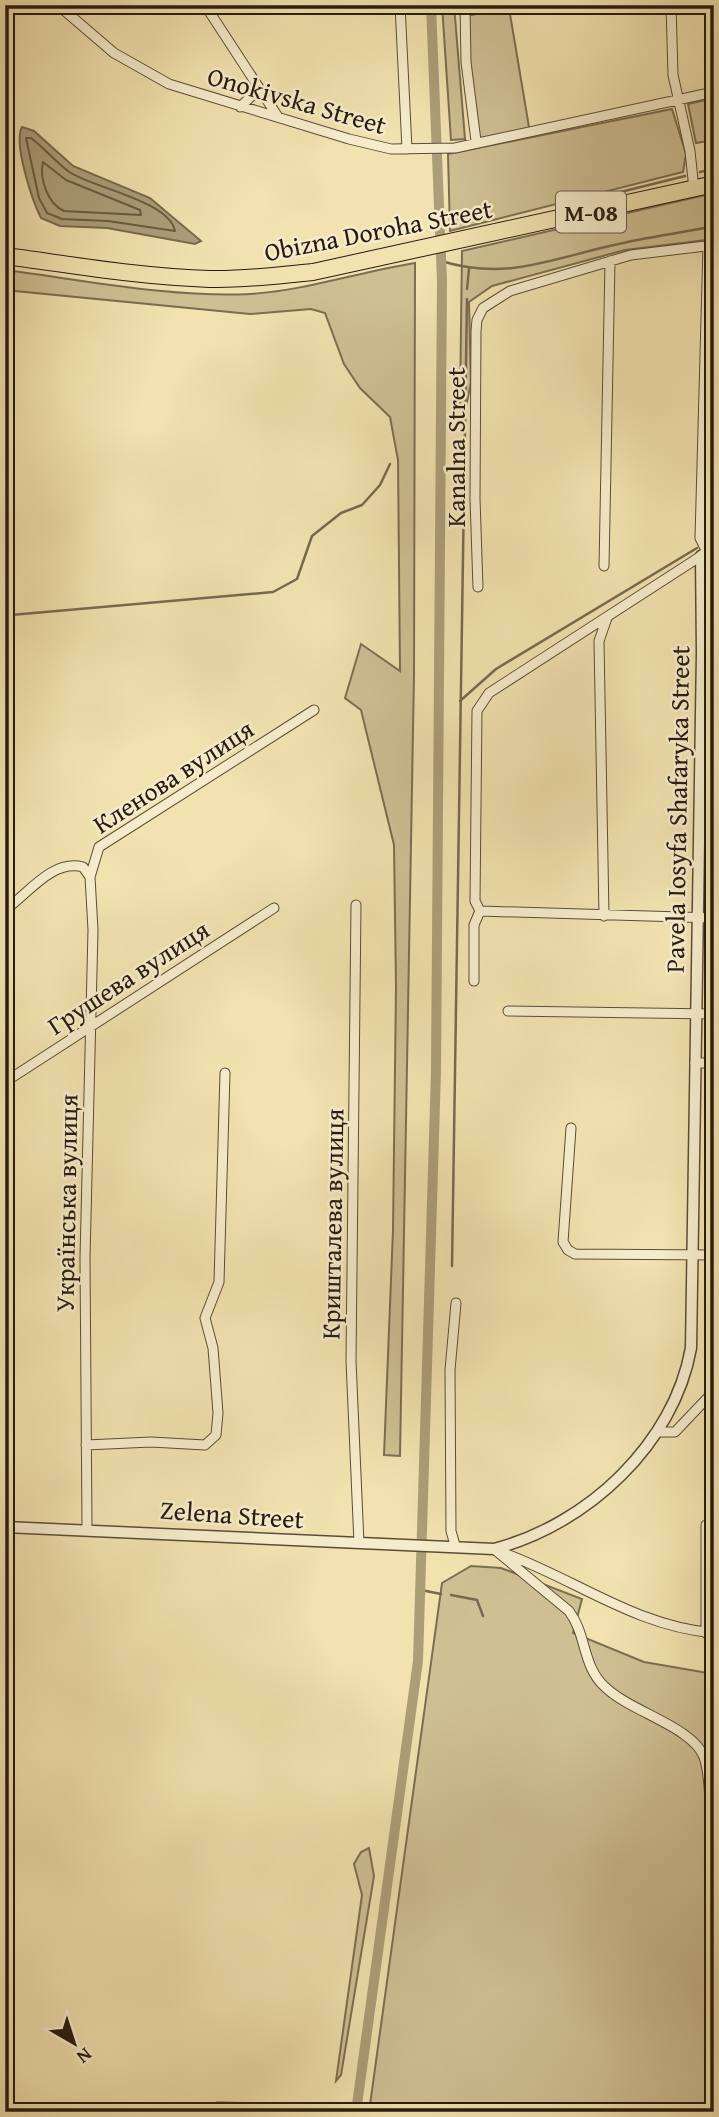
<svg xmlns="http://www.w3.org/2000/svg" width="719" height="2117" font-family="'Gentium Book Plus',serif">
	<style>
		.green { fill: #cfc094; stroke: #7b6e52; stroke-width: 2 }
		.water { fill: #ac9e79; stroke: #776a4f; stroke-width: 2 }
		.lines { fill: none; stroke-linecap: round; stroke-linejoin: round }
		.shore { stroke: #6a5c44; stroke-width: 2 }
		.stream { stroke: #776a4f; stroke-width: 2.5 }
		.canal { stroke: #ac9e79; stroke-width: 10 }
		.minor-casing { stroke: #5a4d38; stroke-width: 11 }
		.tertiary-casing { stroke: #5a4d38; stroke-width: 13 }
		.trunk-casing { stroke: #271b10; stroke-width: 18 }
		.minor { stroke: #f6eccb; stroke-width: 9 }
		.tertiary { stroke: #f6eccb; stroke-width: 10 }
		.trunk { stroke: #f1e2af; stroke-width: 16 }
		.labels { text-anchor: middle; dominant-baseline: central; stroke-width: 5; stroke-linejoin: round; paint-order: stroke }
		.shield { fill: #f6eccb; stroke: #655a48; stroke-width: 2 }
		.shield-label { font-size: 24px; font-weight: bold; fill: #271b10 }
		.street-label { font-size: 26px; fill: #271b10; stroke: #f6eccb }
	</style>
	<rect width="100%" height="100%" fill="#f1e2af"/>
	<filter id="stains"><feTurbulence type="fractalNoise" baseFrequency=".00286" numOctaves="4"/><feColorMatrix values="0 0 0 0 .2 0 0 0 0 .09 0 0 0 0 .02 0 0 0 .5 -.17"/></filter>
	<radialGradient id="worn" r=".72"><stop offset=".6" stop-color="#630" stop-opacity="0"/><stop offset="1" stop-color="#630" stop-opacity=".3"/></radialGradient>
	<!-- green -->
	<path class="green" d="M 442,5 L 454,5 L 465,139 L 451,140 Z
		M 509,8 L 530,133 L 476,141 L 466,16 Z
		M 714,98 L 714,140 L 696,143 L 688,104 Z
		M 672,109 L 686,154 L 683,172 L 450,231 L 448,154 Z
		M 714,193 L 714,239 L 625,250 L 492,286 L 469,302 L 471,383 L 465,411 L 460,404 L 462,251 Z
		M 415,263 L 414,675 L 400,1456 L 384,1455 L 393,1230 L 396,987 L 394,845 L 361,710 L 345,698 L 361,644 L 400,671 L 398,460 L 390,417 L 360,388 L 344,364 L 325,313 L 311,309 L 250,314 L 5,290 L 5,270 C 85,280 170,298 251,294 C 307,290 360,272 415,263 Z
		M 471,1566 L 501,1568 L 582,1599 L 573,1633 L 644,1662 L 714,1674 L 714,2112 L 369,2112 L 442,1583 Z
		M 369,1848 L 374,1876 L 341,2075 L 336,2081 L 362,1895 L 354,1864 L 361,1852 Z"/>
	<!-- water -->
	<path class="water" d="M 22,127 L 34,131 L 73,166 L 150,198 L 201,241 L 195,244 L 107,228 L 60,226 L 41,218 C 32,200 13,143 22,127 Z"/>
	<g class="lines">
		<!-- shore -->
		<path class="shore" d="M 26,138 L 31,138 C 44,148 55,161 68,171 C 88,187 169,200 175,231 L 108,221 L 62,219 L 47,213 L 39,198 Z
			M 43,162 L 66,180 L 140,210 L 141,215 L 64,211 C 48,204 39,179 43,162 Z"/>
		<!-- stream -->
		<path class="stream" d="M 700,172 L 714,169
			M 568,205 L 685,176
			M 441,261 C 507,281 550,259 614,245 C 647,237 681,233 714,226
			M 467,289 L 469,269
			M 710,540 L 714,538
			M 5,618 L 11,615 L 273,592 L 297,579 L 312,536 L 341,513 L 362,505 L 380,485 L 390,464
			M 460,701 L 496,669 L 697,548
			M 452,1266 L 467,299
			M 421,1590 L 441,1594
			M 451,1595 L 477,1600 L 483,1616"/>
		<!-- canal -->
		<path class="canal" d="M 356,2112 L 418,1661 L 436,1071 L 442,281 L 431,5"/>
		<!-- minor casing -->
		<g class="minor-casing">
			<path id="minor" d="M 58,5 L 114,53 L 169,84 L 349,139 L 391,149 L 455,148 L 714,92
				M 205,5 L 278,117
				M 400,5 L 407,149
				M 465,5 L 466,62 L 476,141
				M 671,5 L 673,75 L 690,151 L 694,189
				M 240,107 L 258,90
				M 707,552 L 700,538 L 708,246
				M 604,566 L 610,261
				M 478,587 L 475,499 L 476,331 L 477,320 L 483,308 L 510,291 L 631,255 L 714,245
				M 702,652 L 714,657
				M 356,905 L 351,1361 L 359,1543
				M 5,910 C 28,894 52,859 83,867 L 90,877 L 99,847 L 314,710
				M 480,911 L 714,918
				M 604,916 L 599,641 L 607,618
				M 474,981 L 474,925 L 480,911 L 475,901 L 477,711 L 489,693 L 701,556
				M 508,1011 L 714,1014
				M 695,1063 L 714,1063
				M 5,1082 L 274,908
				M 571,1128 L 563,1242 L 568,1250 L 575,1254 L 714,1255
				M 656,1432 L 675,1432 L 714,1391
				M 86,1445 L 151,1442 L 205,1445 L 216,1435 L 218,1413 L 213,1348 L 205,1318 L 219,1282 L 225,1073
				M 87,1529 L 85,1258 L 93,930 L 90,877
				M 455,1545 L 451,1531 L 450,1370 L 456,1303
				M 494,1549 L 569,1611 C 587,1635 582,1666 605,1687 C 631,1712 693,1727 704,1757 C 711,1776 708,1805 714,1826
				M 501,1552 C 574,1578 634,1626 714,1633
				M 706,1633 L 706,1525
				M 205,2112 L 217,2107 L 325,2109"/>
		</g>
		<!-- tertiary casing -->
		<g class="tertiary-casing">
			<path id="tertiary" d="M 5,1527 L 494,1549 C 587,1525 674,1444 691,1348 L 702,652 L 701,556 L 714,548"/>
		</g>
		<!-- trunk casing -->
		<g class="trunk-casing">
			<path id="trunk" d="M 5,256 C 73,265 142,277 210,279 C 245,280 279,275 313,272 L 714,184"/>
		</g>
		<!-- minor -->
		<use href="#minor" class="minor"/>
		<!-- tertiary -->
		<use href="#tertiary" class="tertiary"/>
		<!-- trunk -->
		<use href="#trunk" class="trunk"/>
	</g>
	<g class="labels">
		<!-- shield labels -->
		<rect class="shield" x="556" y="191.5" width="70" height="41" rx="5"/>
		<g class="shield-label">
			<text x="591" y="212">М-08</text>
		</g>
		<!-- street labels -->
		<g class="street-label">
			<text transform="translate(297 100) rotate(16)">Onokivska Street</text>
			<text transform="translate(378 230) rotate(-11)">Obizna Doroha Street</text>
			<text transform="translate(455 447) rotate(-90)">Kanalna Street</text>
			<text transform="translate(173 776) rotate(-33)">Кленова вулиця</text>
			<text transform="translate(677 809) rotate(-89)">Pavela Iosyfa Shafaryka Street</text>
			<text transform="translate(128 977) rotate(-33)">Грушева вулиця</text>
			<text transform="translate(66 1203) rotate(-89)">Українська вулиця</text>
			<text transform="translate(332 1224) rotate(-89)">Кришталева вулиця</text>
			<text transform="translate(232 1514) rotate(4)">Zelena Street</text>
		</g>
	</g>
	<!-- margin -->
	<rect width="719" height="2117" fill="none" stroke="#f1e2af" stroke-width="28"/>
	<rect x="7" y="7" width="705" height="2103" fill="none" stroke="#271b10" stroke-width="3.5"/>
	<rect x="14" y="14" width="691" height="2089" fill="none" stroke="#271b10" stroke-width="2"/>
	<!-- north arrow -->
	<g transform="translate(74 2043) rotate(141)" stroke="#f6eccb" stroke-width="5" paint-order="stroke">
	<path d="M0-5L12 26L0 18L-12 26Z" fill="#271b10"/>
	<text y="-10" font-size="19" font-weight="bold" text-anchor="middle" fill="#271b10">N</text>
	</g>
	<rect width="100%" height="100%" filter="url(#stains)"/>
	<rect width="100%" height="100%" fill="url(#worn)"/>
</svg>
